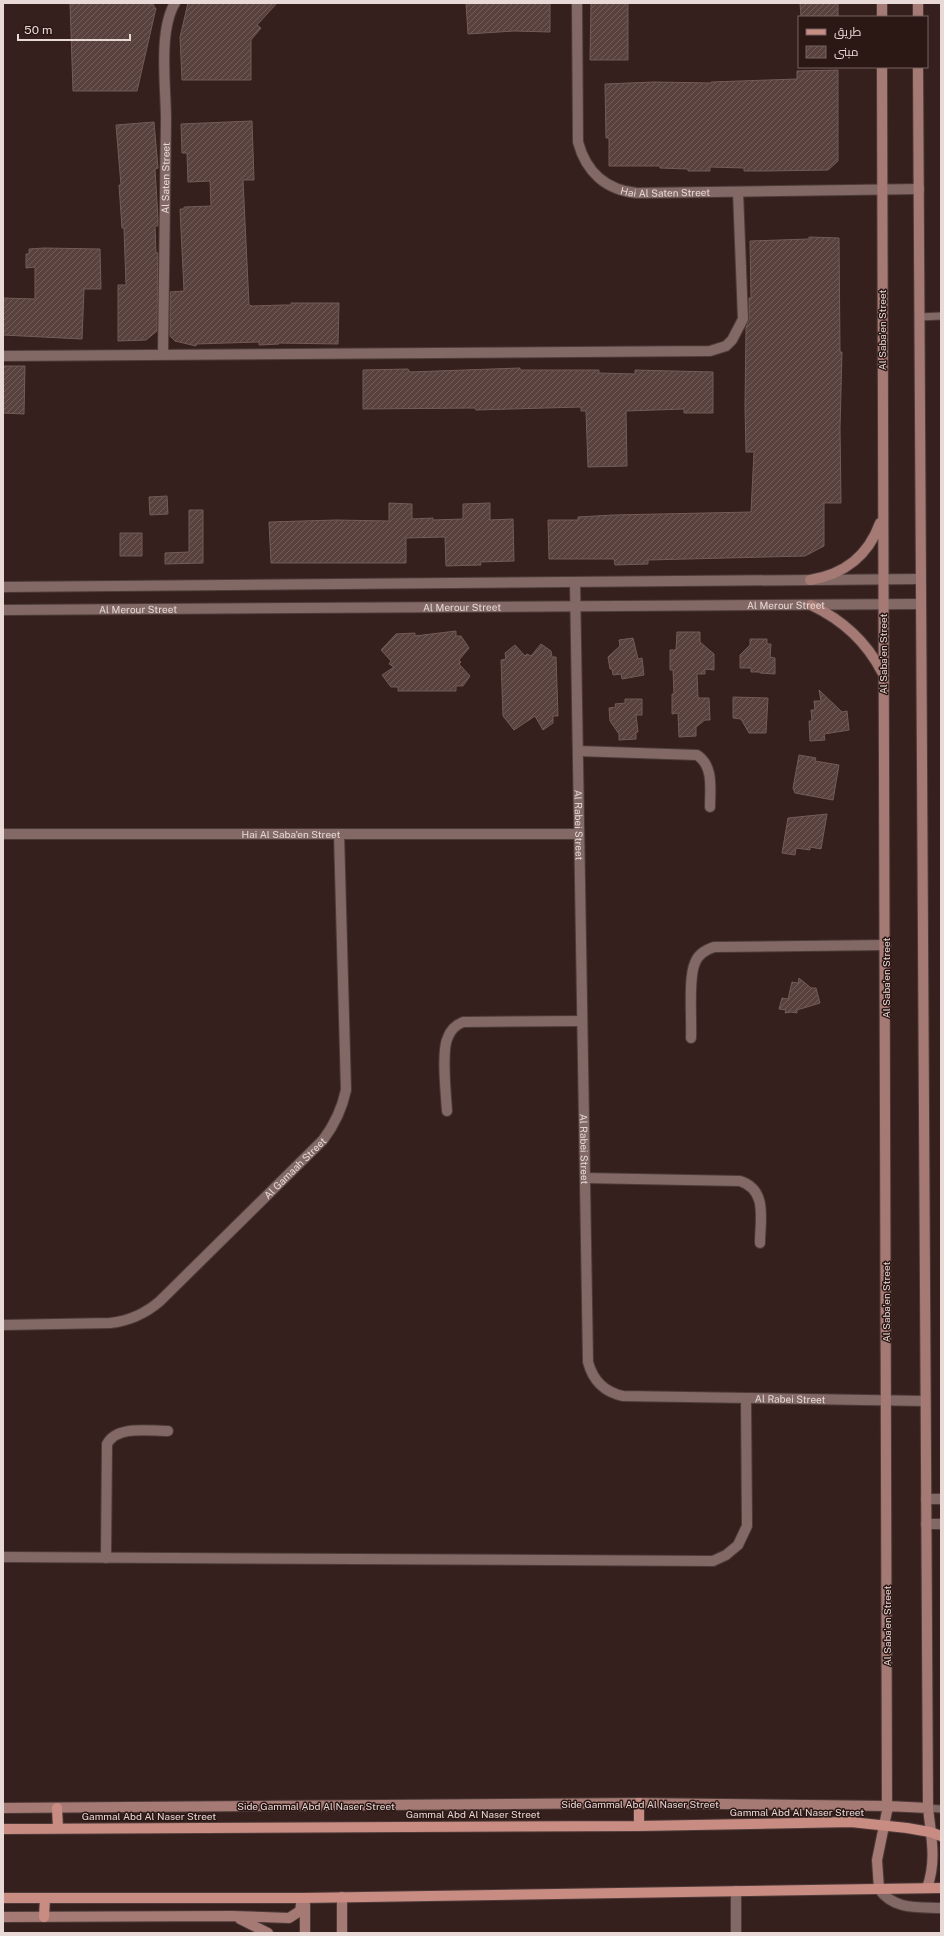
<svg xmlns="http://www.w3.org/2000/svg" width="944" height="1936" font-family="'Public Sans',Cairo,sans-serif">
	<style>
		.building { fill: url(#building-hatch); stroke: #745b57 }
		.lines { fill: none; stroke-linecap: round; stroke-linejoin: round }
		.service-casing { stroke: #4d3b39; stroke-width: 9 }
		.minor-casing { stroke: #4d3b39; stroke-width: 12 }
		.tertiary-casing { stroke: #4d3b39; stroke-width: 12 }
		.secondary-casing { stroke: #4d3b39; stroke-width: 12 }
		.primary-casing { stroke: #4d3b39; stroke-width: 12 }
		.service { stroke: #826965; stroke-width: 7 }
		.minor { stroke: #826965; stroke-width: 10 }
		.tertiary { stroke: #826965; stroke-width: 10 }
		.secondary { stroke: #a67a74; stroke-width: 10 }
		.primary { stroke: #c98c83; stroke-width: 10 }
		.labels { text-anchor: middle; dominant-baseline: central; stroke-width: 3; stroke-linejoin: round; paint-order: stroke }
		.street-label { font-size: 10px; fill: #e8d9d7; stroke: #2b1714 }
	</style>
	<defs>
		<pattern id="building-hatch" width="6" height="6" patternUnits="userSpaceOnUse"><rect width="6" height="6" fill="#59423e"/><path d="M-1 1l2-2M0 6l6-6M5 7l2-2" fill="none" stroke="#715d59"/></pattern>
	</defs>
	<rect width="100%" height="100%" fill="#35201d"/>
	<!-- building -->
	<path class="building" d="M 70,3 L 146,3 L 154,5 L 154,8 L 156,8 L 137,91 L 73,91 Z
		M 188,3 L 277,3 L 257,25 L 261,28 L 251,40 L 251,80 L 182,80 L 180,37 Z
		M 466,3 L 550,3 L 550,32 L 514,31 L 468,34 Z
		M 591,3 L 628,3 L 628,60 L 590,60 Z
		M 800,3 L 838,3 L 838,17 L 801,17 Z
		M 838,70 L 838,161 L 828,170 L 766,171 L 744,171 L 744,168 L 710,167 L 710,171 L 688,171 L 688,169 L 660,168 L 660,166 L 609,166 L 609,138 L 606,138 L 605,84 L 654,82 L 711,83 L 711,82 L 797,79 L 797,71 Z
		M 252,121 L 254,180 L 243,180 L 249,305 L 252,306 L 283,305 L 291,305 L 291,303 L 339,303 L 338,344 L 278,343 L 279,344 L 259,345 L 259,342 L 227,343 L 196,344 L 196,346 L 175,341 L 170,336 L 170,292 L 184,291 L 180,209 L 184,209 L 184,207 L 211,206 L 210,181 L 188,182 L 187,153 L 182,153 L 181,124 Z
		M 154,122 L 158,168 L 155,169 L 158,219 L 158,226 L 155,226 L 156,253 L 158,253 L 157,331 L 146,340 L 118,341 L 118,285 L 126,285 L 124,228 L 122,228 L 119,185 L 121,185 L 116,125 Z
		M 809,237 L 839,238 L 840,352 L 842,352 L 840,428 L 841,503 L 824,503 L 824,546 L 805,556 L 648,560 L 648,564 L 615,565 L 614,559 L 549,559 L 548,520 L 578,520 L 578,517 L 613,515 L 751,512 L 754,452 L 746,452 L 745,407 L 746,328 L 749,319 L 749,298 L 751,298 L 750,241 L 809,239 Z
		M 44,248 L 100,249 L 101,289 L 84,289 L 82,339 L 3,335 L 3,298 L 35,299 L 35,267 L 26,268 L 26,254 L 29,254 L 29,249 Z
		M 3,366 L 25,366 L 24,414 L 3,413 Z
		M 520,368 L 520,370 L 599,370 L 599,373 L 635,374 L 635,370 L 713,372 L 713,413 L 684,413 L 684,409 L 626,411 L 627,466 L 588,467 L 586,411 L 581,411 L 581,407 L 476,410 L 475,408 L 363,409 L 363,370 L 408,369 L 410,372 Z
		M 167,496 L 168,514 L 150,515 L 149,497 Z
		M 389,503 L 412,504 L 412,519 L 433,518 L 433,520 L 463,519 L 463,504 L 490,503 L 490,520 L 513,519 L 514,561 L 480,562 L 481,565 L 446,566 L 445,537 L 406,538 L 406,563 L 271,563 L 269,522 L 336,520 L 389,521 Z
		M 189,510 L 203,510 L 203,563 L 165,564 L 165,553 L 189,552 Z
		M 120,533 L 142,533 L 142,556 L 120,556 Z
		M 456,631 L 456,636 L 461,636 L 469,648 L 459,660 L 461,662 L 459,664 L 470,676 L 463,686 L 456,686 L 456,691 L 398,691 L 398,687 L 391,687 L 382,675 L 394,667 L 389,664 L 391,661 L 381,650 L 396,634 L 415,633 L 415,636 Z
		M 677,632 L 700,632 L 700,642 L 714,654 L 714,670 L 705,669 L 705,674 L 697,674 L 698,698 L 709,698 L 710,720 L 705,720 L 696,727 L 696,736 L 679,737 L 678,713 L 672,714 L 672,694 L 674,694 L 673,670 L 670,670 L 670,650 L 676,650 Z
		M 633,638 L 638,659 L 642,658 L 644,675 L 622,679 L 621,674 L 613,675 L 612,669 L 610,669 L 608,657 L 620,646 L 619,640 Z
		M 750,639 L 767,639 L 767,644 L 771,644 L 770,657 L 775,658 L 775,674 L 760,673 L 760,672 L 751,672 L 751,668 L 740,668 L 740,655 L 750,645 Z
		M 541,644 L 551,651 L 552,657 L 556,657 L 558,716 L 553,716 L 553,723 L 543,730 L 535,716 L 514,730 L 503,716 L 501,660 L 506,659 L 505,653 L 515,645 L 525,656 L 527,654 L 531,656 Z
		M 819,690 L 842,712 L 847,711 L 849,730 L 824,734 L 825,740 L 810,741 L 809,721 L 812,721 L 811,710 L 815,710 L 814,701 L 821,701 Z
		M 733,697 L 768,698 L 766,733 L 749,733 L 741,719 L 733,718 Z
		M 625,699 L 642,699 L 642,715 L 636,715 L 638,732 L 636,732 L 636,739 L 619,740 L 619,734 L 610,721 L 609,708 L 616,707 L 615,704 L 625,703 Z
		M 799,755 L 816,758 L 815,761 L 839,765 L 833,800 L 795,793 L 793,788 Z
		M 827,814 L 821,849 L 810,847 L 810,850 L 796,848 L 795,855 L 782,853 L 788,818 Z
		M 799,978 L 811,988 L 816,988 L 820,1003 L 797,1010 L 797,1013 L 791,1012 L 785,1013 L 786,1010 L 779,1009 L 782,998 L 788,999 L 792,982 L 798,983 Z"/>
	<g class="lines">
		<!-- service casing -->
		<g class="service-casing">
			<path id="service" d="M 919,317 L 941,316
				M 928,1808 L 941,1809"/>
		</g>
		<!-- minor casing -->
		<g class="minor-casing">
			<g id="minor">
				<path id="s1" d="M 577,3 L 578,142 C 586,172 606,190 637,193 L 919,189"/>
				<path id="s2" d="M 163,354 C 164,276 165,198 166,120 C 166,87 158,31 175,3"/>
				<path d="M 3,356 L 710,351 L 726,346 L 732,340 L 743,319 L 738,192"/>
				<path id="s3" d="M 575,582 L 588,1362 C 593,1381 604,1392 623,1396 L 925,1401"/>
				<path d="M 578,751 L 697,755 C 714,766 710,789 710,807"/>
				<path id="s4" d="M 3,834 L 579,834"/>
				<path d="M 691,1038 C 692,1021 688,977 695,963 C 698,954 705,950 714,947 L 886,945"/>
				<path d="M 447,1111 C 446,1094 441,1050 448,1037 C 451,1029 456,1025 463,1022 L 582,1021"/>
				<path d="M 585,1178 L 740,1181 C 768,1190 760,1220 760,1243"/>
				<path id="s5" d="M 3,1325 L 110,1323 C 129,1321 145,1314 160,1301 L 323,1140 C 335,1124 342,1109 346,1090 L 339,834"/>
				<path d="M 926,1499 L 941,1499"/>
				<path d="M 926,1524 L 941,1524"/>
				<path d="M 3,1557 L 713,1561 L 726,1555 L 738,1545 L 747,1526 L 746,1398"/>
				<path d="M 106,1558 L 107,1444 C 117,1425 149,1431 168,1431"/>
				<path d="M 879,1889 C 894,1910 917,1907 941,1908"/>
				<path d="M 736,1891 L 736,1933"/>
			</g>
		</g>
		<!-- tertiary casing -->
		<g class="tertiary-casing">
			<g id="tertiary">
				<path d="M 3,587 L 920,579"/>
				<path id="s6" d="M 3,610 L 920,604"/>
			</g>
		</g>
		<!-- secondary casing -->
		<g class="secondary-casing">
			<path id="secondary" d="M 882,3 L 882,17
				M 918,3 L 918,17
				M 918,67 L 928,1808 C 931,1836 937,1860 927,1888
				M 810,580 C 845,574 868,556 880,523
				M 811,605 C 843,620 866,641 882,672
				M 3,1808 L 639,1803 L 887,1806 L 928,1808
				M 879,1889 L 877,1860 L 887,1811 L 882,67
				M 342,1897 L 342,1933
				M 305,1904 L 305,1933
				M 3,1917 L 232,1916 L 289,1918 L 300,1911 L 302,1898
				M 240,1919 L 268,1933"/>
		</g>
		<!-- primary casing -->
		<g class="primary-casing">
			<path id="primary" d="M 639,1803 L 639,1826
				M 57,1808 L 58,1828
				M 3,1829 L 639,1826 L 851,1822 L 907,1828 L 930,1832 L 941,1836
				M 3,1898 L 302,1898 L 941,1888
				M 44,1917 L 45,1898"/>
		</g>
		<!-- service -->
		<use href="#service" class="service"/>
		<!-- minor -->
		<use href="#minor" class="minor"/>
		<!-- tertiary -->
		<use href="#tertiary" class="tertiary"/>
		<!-- secondary -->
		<use href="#secondary" class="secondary"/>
		<!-- primary -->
		<use href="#primary" class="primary"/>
	</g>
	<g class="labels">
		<!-- street labels -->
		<g class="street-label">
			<text stroke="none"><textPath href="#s2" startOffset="176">Al Saten Street</textPath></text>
			<text stroke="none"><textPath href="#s1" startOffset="251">Hai Al Saten Street</textPath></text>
			<text transform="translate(882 330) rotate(-90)">Al Saba'en Street</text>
			<text stroke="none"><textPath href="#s6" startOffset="783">Al Merour Street</textPath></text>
			<text stroke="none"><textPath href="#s6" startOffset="459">Al Merour Street</textPath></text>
			<text stroke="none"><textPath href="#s6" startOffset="135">Al Merour Street</textPath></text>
			<text transform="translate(883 654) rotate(-90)">Al Saba'en Street</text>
			<text stroke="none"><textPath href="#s3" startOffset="243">Al Rabei Street</textPath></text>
			<text stroke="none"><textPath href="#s4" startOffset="288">Hai Al Saba'en Street</textPath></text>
			<text transform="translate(886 978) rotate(-90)">Al Saba'en Street</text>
			<text stroke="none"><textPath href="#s3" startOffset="567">Al Rabei Street</textPath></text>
			<text stroke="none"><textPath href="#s5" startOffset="352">Al Gamaah Street</textPath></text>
			<text transform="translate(886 1302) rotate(-90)">Al Saba'en Street</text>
			<text stroke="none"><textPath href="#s3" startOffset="999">Al Rabei Street</textPath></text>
			<text transform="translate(887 1626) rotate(-90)">Al Saba'en Street</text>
			<text x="640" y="1804">Side Gammal Abd Al Naser Street</text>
			<text x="316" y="1806">Side Gammal Abd Al Naser Street</text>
			<text x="797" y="1812">Gammal Abd Al Naser Street</text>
			<text x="473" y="1814">Gammal Abd Al Naser Street</text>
			<text x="149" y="1816">Gammal Abd Al Naser Street</text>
		</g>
	</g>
	<!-- border -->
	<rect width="944" height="1936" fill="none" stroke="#e8d9d7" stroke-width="8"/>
	<!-- legend -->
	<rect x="798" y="16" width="130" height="52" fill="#2b1714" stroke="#776562"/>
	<rect x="806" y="29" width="20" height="6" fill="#c98c83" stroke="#776562"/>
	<text x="834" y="36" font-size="12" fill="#e8d9d7">طريق</text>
	<rect x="806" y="46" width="20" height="12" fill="url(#building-hatch)" stroke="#776562"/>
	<text x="834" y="56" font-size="12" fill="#e8d9d7">مبنى</text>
	<!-- scale -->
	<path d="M18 34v6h112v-6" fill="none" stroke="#e8d9d7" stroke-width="2"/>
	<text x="24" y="34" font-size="12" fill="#e8d9d7" stroke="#2b1714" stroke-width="3" paint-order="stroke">50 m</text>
</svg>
